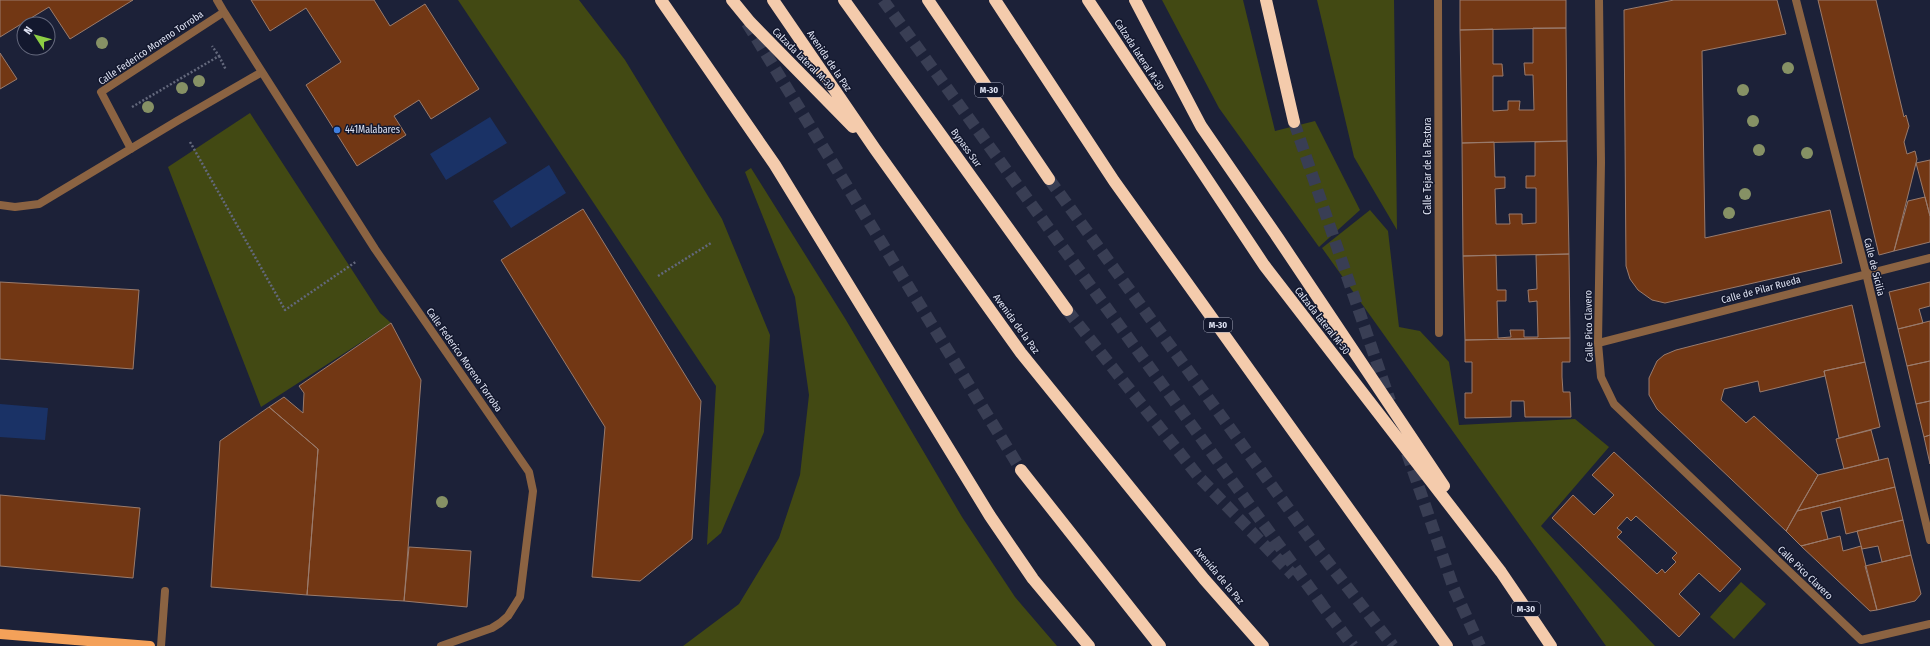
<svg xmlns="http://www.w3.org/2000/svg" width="1930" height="646" font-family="'Fira Sans Condensed',sans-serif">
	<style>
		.green { fill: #424913 }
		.water { fill: #1a3266 }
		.building { fill: #723714; stroke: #9a7b6c; fill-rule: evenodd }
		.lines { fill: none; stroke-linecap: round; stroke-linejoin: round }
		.highway-tunnel { stroke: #393e54; stroke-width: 12; stroke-dasharray: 12 6; stroke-linecap: butt }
		.path { stroke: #63687c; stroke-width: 2.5; stroke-dasharray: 2 2; stroke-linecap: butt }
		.street { stroke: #8b6342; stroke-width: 8 }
		.primary { stroke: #f4a159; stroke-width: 10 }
		.highway { stroke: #f4cbac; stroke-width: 12 }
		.tree { fill: #869165 }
		.shop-dot { fill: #3f7fe0; stroke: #13182e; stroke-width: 1.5 }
		.labels { text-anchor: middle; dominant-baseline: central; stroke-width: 3; stroke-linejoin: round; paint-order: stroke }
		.shield { fill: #13182e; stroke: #a2a6b8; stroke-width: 1 }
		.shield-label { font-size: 9px; font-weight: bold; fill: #dfe3f3 }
		.street-label { font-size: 10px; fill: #dfe3f3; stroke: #13182e }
		.poi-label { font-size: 10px; fill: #dfe3f3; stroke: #13182e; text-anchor: start }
	</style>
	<rect width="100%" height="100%" fill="#1c2138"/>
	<!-- green -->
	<path class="green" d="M 458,0 L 579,0 L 625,60 L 722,219 L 770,335 L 764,432 L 721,533 L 707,545 L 716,386 Z
		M 1162,0 L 1243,0 L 1275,131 L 1315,121 L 1360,210 L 1319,247 L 1219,108 Z
		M 1317,0 L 1394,0 L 1397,230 L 1354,157 Z
		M 250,113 L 380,313 L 391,323 L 261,407 L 168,167 Z
		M 751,168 L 846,320 L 962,517 L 1015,597 L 1057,646 L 683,646 L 739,604 L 779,538 L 800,475 L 809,395 L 795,297 L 745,172 Z
		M 1370,210 L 1388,231 L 1399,327 L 1420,331 L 1449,362 L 1459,425 L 1575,419 L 1609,447 L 1541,526 L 1655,646 L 1606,646 L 1322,248 Z
		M 1741,582 L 1766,604 L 1734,639 L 1710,617 Z"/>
	<!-- water -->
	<path class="water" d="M 490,117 L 507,143 L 446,180 L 430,154 Z
		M 549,165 L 566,193 L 511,228 L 493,201 Z
		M 0,404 L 48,408 L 45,440 L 0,437 Z"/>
	<!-- building -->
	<path class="building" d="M 0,0 L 133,0 L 70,39 L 49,7 L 0,37 Z
		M 251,0 L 374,0 L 390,26 L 425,4 L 479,89 L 431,119 L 419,100 L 394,116 L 406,135 L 357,166 L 306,85 L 341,62 L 306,8 L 270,31 Z
		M 1460,0 L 1566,0 L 1566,28 L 1460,30 Z
		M 1674,0 L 1777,0 L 1786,34 L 1702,51 L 1705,238 L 1830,210 L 1842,263 L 1665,303 L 1652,300 L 1638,290 L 1630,279 L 1626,266 L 1624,10 Z
		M 1818,0 L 1876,0 L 1904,117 L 1906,115 L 1909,126 L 1904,142 L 1907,154 L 1915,151 L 1917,159 L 1894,251 L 1879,255 Z
		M 1533,28 L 1566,28 L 1567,141 L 1462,143 L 1460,30 L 1493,29 L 1493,64 L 1502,64 L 1503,76 L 1493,76 L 1493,111 L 1508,110 L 1508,101 L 1520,101 L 1519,110 L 1534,110 L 1533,75 L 1525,75 L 1524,63 L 1533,63 Z
		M 0,53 L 17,79 L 0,89 Z
		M 1567,141 L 1569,254 L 1463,256 L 1462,143 L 1494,142 L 1495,177 L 1505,177 L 1505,188 L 1495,189 L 1496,224 L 1510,224 L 1509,214 L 1522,214 L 1522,224 L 1536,223 L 1536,188 L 1526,188 L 1526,176 L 1535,176 L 1535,142 Z
		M 1930,160 L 1930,216 L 1916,163 Z
		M 1925,197 L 1930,216 L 1930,242 L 1894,251 L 1908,201 Z
		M 583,209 L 701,401 L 692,539 L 640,581 L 592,577 L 605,427 L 501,260 Z
		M 1569,254 L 1570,338 L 1465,340 L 1463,256 L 1496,255 L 1497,290 L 1506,290 L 1506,301 L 1497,301 L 1498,338 L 1511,337 L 1510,330 L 1524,330 L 1524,337 L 1538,337 L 1537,301 L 1529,302 L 1528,290 L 1537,289 L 1536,255 Z
		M 0,282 L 139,290 L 133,369 L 0,359 Z
		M 1930,282 L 1930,306 L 1919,309 L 1923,323 L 1898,329 L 1889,292 Z
		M 1852,305 L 1865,362 L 1824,371 L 1825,376 L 1760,392 L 1758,381 L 1724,389 L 1721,400 L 1746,423 L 1754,416 L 1818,475 L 1786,531 L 1657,409 L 1649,395 L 1649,378 L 1657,361 L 1664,355 L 1676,350 Z
		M 1930,321 L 1930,361 L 1907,366 L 1898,329 Z
		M 391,323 L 421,380 L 404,601 L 307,595 L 318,449 L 269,407 L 284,397 L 303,413 L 304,393 L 299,386 Z
		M 1570,338 L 1570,362 L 1562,362 L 1562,377 L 1563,392 L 1570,392 L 1571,417 L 1525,417 L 1524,401 L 1511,401 L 1511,417 L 1465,418 L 1465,393 L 1472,393 L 1472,362 L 1465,362 L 1465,340 Z
		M 1930,361 L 1930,401 L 1916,404 L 1907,366 Z
		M 1865,362 L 1880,427 L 1839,438 L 1824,371 Z
		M 1930,401 L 1930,435 L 1924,437 L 1916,404 Z
		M 269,407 L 318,449 L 307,595 L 211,587 L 220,441 Z
		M 1871,430 L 1879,460 L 1844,469 L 1836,439 Z
		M 1930,435 L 1930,464 L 1924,437 Z
		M 1614,452 L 1741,569 L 1720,592 L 1699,573 L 1679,594 L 1700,614 L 1679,637 L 1552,518 L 1573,495 L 1594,515 L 1614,495 L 1592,475 ZM 1636,516 L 1677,553 L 1672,558 L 1676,562 L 1665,573 L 1662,569 L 1657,574 L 1617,537 L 1622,532 L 1617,528 L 1627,517 L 1631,521 Z
		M 1888,458 L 1895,487 L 1797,511 L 1818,475 Z
		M 1895,487 L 1903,520 L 1846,534 L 1840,507 L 1821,512 L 1828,539 L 1801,546 L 1786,531 L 1797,511 Z
		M 0,495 L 140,508 L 133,578 L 0,566 Z
		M 1903,520 L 1911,555 L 1882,562 L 1878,546 L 1862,549 L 1857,531 Z
		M 1840,536 L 1843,551 L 1861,546 L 1877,610 L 1870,611 L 1801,546 Z
		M 409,547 L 471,551 L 467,607 L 404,601 Z
		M 1911,555 L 1921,594 L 1915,601 L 1877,610 L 1865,566 Z"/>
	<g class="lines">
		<!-- highway-tunnel -->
		<path class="highway-tunnel" d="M 883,0 L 1323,606
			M 747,23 L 1021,470
			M 1294,122 L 1390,401
			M 1049,179 L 1320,552 L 1393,646
			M 1067,310 L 1198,476 L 1293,575
			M 1407,453 L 1454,589 L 1480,646
			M 1319,601 L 1353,646"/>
		<!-- path -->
		<path class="path" d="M 219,56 L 226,70
			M 132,107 L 219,56 L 212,46
			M 190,142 L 285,310 L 357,261
			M 658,276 L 711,243"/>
		<!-- street -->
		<path class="street" d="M 217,0 L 224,12
			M 1438,0 L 1439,333
			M 1599,0 L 1601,162 L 1598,343 L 1601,377 L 1614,404 L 1861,640 L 1930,624
			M 1796,0 L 1866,273 L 1930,540
			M 131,149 L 101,92 L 224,12 L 262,72
			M 0,205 L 15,207 L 39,204 L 177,121 L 262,72 L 375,249 L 529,472 L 533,491 L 520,597 L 508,616 L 500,623 L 492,628 L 441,646
			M 1598,343 L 1930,258
			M 161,646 L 165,591"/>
		<!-- primary -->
		<path class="primary" d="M 0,634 L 150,646"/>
		<!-- highway -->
		<path class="highway" d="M 661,0 L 775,165 L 990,516 L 1033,579 L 1089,646
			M 732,0 L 750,22 L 853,127
			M 773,0 L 875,149 L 1021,353 L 1204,579 L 1263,646
			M 844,0 L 1067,310
			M 928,0 L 1049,179
			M 995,0 L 1114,181 L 1447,646
			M 1088,0 L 1264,265 L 1501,572 L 1551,646
			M 1135,0 L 1201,126 L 1278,238 L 1444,486
			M 1266,0 L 1294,122
			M 1021,470 L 1160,646"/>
	</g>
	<!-- trees -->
	<g class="tree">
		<circle cx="102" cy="43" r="6"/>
		<circle cx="1788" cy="68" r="6"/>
		<circle cx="199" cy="81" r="6"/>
		<circle cx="182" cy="88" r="6"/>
		<circle cx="1743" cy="90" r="6"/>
		<circle cx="148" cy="107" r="6"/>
		<circle cx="1753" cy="121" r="6"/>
		<circle cx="1759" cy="150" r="6"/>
		<circle cx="1807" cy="153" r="6"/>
		<circle cx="1745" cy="194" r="6"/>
		<circle cx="1729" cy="213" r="6"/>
		<circle cx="442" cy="502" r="6"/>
	</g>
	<!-- markers -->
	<circle class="shop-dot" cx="337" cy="130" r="4"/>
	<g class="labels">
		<!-- shield labels -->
		<g class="shield">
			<rect x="975" y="83" width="28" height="14" rx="3"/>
			<rect x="1204" y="318" width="28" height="14" rx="3"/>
			<rect x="1512" y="602" width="28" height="14" rx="3"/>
		</g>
		<g class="shield-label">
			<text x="989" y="90">M-30</text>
			<text x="1218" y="325">M-30</text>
			<text x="1526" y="609">M-30</text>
		</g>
		<!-- street labels -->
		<g class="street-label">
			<text transform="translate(151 48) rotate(-34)">Calle Federico Moreno Torroba</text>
			<text transform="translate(1139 55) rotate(57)">Calzada lateral M-30</text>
			<text transform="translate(803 59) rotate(45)">Calzada lateral M-30</text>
			<text transform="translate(829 61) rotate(56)">Avenida de la Paz</text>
			<text transform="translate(966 148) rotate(54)">Bypass Sur</text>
			<text transform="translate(1428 166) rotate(-90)">Calle Tejar de la Pastora</text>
			<text transform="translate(1874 267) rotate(76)">Calle de Sicilia</text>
			<text transform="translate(1761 290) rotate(-15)">Calle de Pilar Rueda</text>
			<text transform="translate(1322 321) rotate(52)">Calzada lateral M-30</text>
			<text transform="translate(1016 324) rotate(54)">Avenida de la Paz</text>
			<text transform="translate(1589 326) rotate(-91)">Calle Pico Clavero</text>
			<text transform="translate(464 360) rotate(55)">Calle Federico Moreno Torroba</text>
			<text transform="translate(1805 573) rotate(44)">Calle Pico Clavero</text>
			<text transform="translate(1219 576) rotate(50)">Avenida de la Paz</text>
		</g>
		<!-- poi labels -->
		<g class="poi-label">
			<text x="345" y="130">441Malabares</text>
		</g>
	</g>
	<!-- north arrow -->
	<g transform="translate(36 36) rotate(306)"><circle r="19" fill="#13182e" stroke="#65697d"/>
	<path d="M0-3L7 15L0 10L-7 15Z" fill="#8dce44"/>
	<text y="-6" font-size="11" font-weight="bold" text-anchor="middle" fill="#dfe3f3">N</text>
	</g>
</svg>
